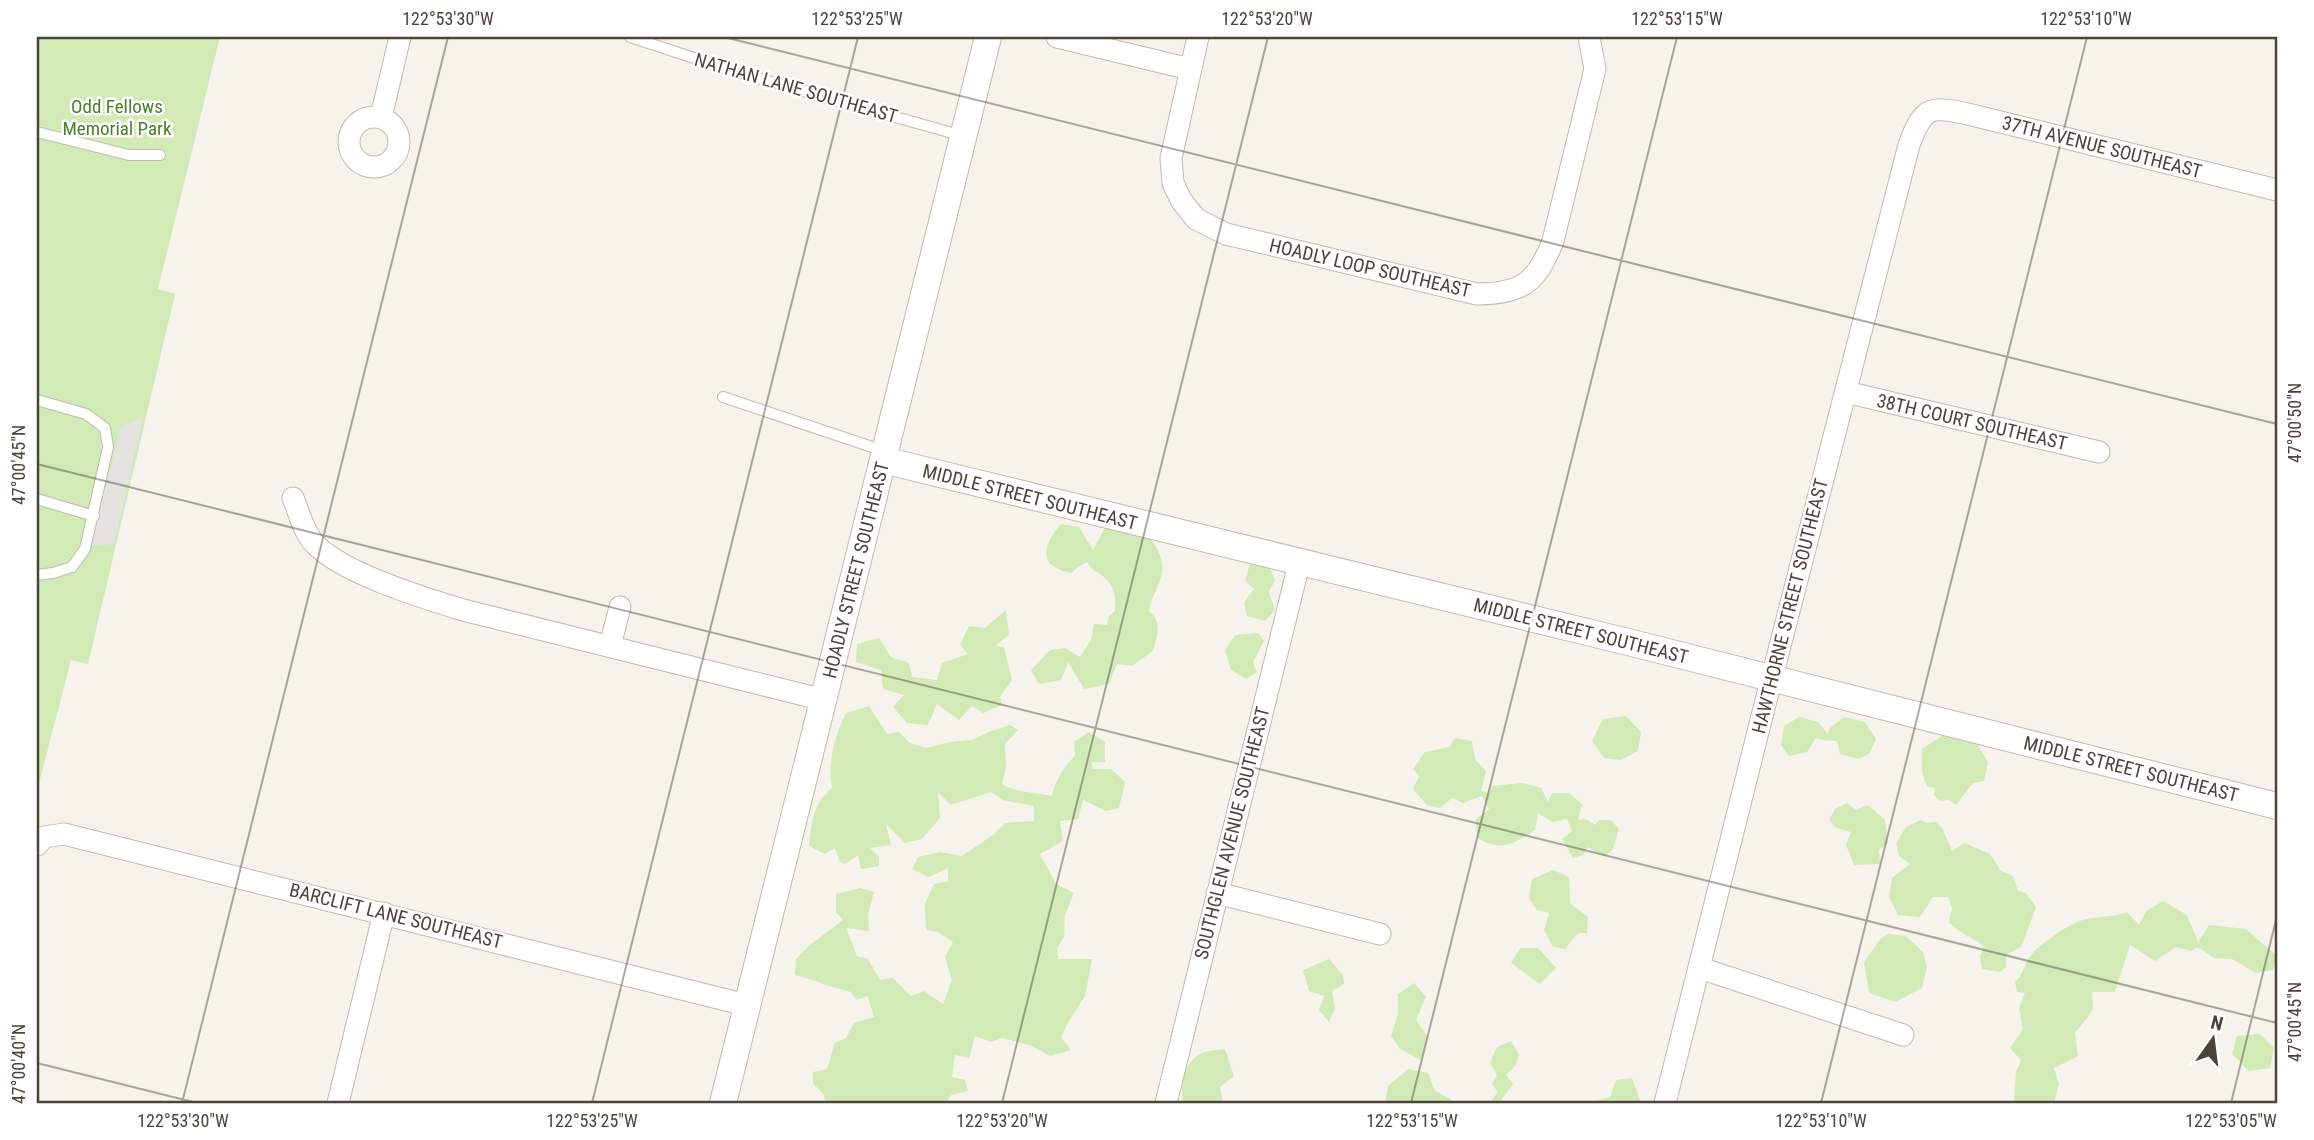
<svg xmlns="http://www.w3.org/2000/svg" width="2314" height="1140" font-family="'Roboto Condensed',sans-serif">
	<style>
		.green { fill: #d2eab5 }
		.parking { fill: #e5e3e0 }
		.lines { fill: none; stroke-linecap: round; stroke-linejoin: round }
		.service-casing { stroke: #c2bbae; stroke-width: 12 }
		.minor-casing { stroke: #c2bbae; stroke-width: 23 }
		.tertiary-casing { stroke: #c2bbae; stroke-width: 28 }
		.service { stroke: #fff; stroke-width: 10 }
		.minor { stroke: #fff; stroke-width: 21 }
		.tertiary { stroke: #fff; stroke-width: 26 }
		.ticks { fill: none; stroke: #4b4439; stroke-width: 2; stroke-opacity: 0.45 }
		.labels { text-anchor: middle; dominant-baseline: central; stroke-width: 5; stroke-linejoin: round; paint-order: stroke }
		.street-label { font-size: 19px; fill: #4b4439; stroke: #fff }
		.park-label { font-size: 19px; fill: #4a7f2a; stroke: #fff }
		.neatline { fill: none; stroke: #4b4439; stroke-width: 2.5 }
		.ticks-label { font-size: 18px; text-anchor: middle; fill: #4b4439 }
	</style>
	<rect width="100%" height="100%" fill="#f6f3ec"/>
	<!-- green -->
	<path class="green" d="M 37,37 L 220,37 L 158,289 L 175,294 L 88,664 L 71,660 L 37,791 Z
		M 1133,518 C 1148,536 1169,554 1160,580 C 1156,591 1151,600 1149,611 C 1163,623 1157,635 1153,651 L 1132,666 L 1117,664 L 1109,684 L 1084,689 L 1068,662 L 1061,680 L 1039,684 L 1031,670 L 1050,650 L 1065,648 L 1080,657 L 1091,640 L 1094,624 L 1107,625 L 1109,616 L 1115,611 C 1116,599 1115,586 1105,578 C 1098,571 1092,572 1087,562 L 1076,568 L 1072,573 C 1037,567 1042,546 1061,524 L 1079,527 L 1093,550 L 1106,526 Z
		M 1250,564 L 1269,567 L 1275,580 L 1269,592 L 1275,610 L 1265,621 L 1247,616 L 1244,602 L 1254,589 L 1245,580 Z
		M 1006,610 L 1009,635 L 995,646 L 1004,647 L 1012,680 L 1000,697 L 1002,705 L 983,713 L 972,706 L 959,720 L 937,704 L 928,725 L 907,723 L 893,707 L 904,695 L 883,689 L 881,670 L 856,662 L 857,644 L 879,638 L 891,657 L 909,663 L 912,677 L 937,680 L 942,663 L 968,654 L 960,645 L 969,626 L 985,628 Z
		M 1258,633 L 1264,641 L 1253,662 L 1257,672 L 1246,679 L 1231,670 L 1225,650 L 1235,635 Z
		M 869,706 L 887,734 L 899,732 L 910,743 L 926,748 L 950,742 L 972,740 L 991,731 L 1010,725 L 1018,730 L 1005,744 L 1006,766 L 1002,784 C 1018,793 1033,792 1052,796 C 1056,780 1063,767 1075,756 L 1074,742 L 1089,732 L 1105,742 L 1105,762 L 1091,762 L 1093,769 L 1111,769 L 1125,782 L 1119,808 L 1106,811 L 1083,800 L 1078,819 L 1060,821 L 1063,841 L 1040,854 L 1056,884 L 1074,893 L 1065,915 L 1064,937 L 1057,948 L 1058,959 L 1092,959 L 1085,996 L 1069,1021 L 1061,1037 L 1071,1050 L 1050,1056 L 1030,1045 L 1002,1038 L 991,1042 L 975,1036 L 969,1058 L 955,1055 L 952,1077 L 965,1080 L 968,1091 L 951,1095 L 947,1103 L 825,1103 L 824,1095 L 813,1083 L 813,1072 L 827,1069 L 835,1043 L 846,1038 L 854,1023 L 874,1017 L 868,996 L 856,1000 L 851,992 C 832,988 815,980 795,975 L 796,959 L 811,944 L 843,920 L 836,912 L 836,894 L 860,888 L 874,892 L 868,914 L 869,931 L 846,928 L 857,956 L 868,959 L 880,980 L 893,978 L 911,996 L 924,991 L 943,1004 L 952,980 L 945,957 L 953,942 L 938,932 L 926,930 L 925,904 L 934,884 L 948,881 L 948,868 L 929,877 L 912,869 L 918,857 L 940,852 L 962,856 L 993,835 L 1005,823 L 1034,821 L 1034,806 L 1003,800 L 991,792 L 951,805 L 938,792 L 940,818 L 922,839 L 905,843 L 886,824 L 891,845 L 870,848 L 879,857 L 879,866 L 861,869 L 858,855 L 845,864 L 840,862 L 835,848 L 825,854 L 809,846 C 812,822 812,805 832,788 C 827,764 835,734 846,713 Z
		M 1626,716 L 1641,732 L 1638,751 L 1621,760 L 1604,758 L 1592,741 L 1603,719 Z
		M 1799,717 L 1818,722 L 1828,734 L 1830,728 L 1844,717 L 1865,722 L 1876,739 L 1869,754 L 1858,759 L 1840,754 L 1837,741 L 1822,740 L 1816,738 L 1807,752 L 1789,756 L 1781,745 L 1784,726 Z
		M 1948,732 L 1973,738 L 1988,762 L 1984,781 L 1973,783 L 1956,805 L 1949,800 L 1940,801 L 1934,795 L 1935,788 L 1928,787 C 1920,775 1922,763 1922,749 Z
		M 1455,738 L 1472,741 L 1475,759 L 1486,771 L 1481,791 L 1489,793 L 1492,786 L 1523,783 L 1541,788 L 1548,802 L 1552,793 L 1569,793 L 1582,804 L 1578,820 L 1586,819 L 1595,825 L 1599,820 L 1611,820 L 1619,829 L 1613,849 L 1605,857 L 1588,847 L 1583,855 L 1573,858 L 1562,839 L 1572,831 L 1567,819 L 1552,822 L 1538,813 L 1535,830 C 1513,844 1501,852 1477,838 L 1476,819 L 1489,809 L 1482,796 L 1463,803 L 1452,798 L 1440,808 L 1427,805 L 1413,789 L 1419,776 L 1413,769 L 1425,752 L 1449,747 Z
		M 1847,803 L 1856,810 L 1868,805 L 1885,820 L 1888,843 L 1879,850 L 1880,864 L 1854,865 L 1846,845 L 1851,832 L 1836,828 L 1829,820 L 1835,809 Z
		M 1921,820 L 1927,823 L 1936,822 L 1942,828 L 1952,851 L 1964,843 L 1990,854 L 2001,871 L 2013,876 L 2018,891 L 2026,893 L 2036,907 L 2021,947 L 2006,955 L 2006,967 L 2000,972 L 1982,969 L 1980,956 L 1984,947 C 1972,936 1961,935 1949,922 L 1952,909 L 1948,897 L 1933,897 L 1920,917 L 1898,915 L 1889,897 L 1892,878 L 1910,864 L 1899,856 L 1896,843 L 1906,827 Z
		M 1553,870 L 1569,877 L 1570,903 L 1588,917 L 1587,933 L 1578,933 L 1565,949 L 1553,947 L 1544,930 L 1549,913 L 1537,910 L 1529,898 L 1532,879 Z
		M 2163,901 L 2187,915 L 2198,942 L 2209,925 L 2246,929 L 2277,956 L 2273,970 L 2256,973 L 2232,959 L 2214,958 L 2198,947 L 2191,951 L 2176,947 L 2155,961 L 2130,945 L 2115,992 L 2092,992 L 2093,1010 L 2075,1033 L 2078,1056 L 2054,1068 L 2059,1084 L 2054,1103 L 2014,1103 L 2016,1072 L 2021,1060 L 2010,1048 L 2023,1029 L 2019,1008 L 2025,993 L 2017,992 L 2015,982 C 2025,973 2024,963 2032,954 C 2040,944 2070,923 2083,920 C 2098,916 2111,918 2127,912 L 2139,925 L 2146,911 Z
		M 1889,934 L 1906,936 L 1923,952 L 1927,966 L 1922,988 L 1895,1002 L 1869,993 L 1864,962 L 1881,938 Z
		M 1520,948 L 1538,948 L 1556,968 L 1540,984 L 1511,963 Z
		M 1329,959 L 1343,975 L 1344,984 L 1332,991 L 1335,1008 L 1329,1022 L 1319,1010 L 1324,996 L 1309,991 L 1303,970 Z
		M 1414,983 L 1426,997 L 1416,1020 L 1427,1036 L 1421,1060 L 1400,1049 L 1391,1036 L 1398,1014 L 1398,994 Z
		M 2260,1034 L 2274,1048 L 2270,1068 L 2249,1071 L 2232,1054 L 2237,1036 Z
		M 1511,1041 L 1519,1055 L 1515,1066 L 1506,1075 L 1513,1084 L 1502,1099 L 1503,1103 L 1490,1103 L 1498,1092 L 1492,1084 L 1497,1075 L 1490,1063 L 1497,1047 Z
		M 1225,1049 L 1234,1076 L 1220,1087 L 1223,1103 L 1183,1103 C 1180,1085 1183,1062 1202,1053 C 1209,1050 1218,1050 1225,1049 Z
		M 1408,1069 L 1428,1073 L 1435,1091 L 1451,1099 L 1453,1103 L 1385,1103 L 1388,1086 Z
		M 1632,1078 L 1641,1103 L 1590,1103 L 1610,1097 L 1616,1080 Z"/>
	<!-- parking -->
	<path class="parking" d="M 143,418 L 114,544 L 91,546 L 121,426 Z"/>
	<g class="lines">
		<!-- service casing -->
		<g class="service-casing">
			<path id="service" d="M 630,37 L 746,75 L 963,136
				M 37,132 L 129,155 L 160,155
				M 723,397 L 884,451
				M 37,400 L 86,414 L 105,428 L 108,447 L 85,549 L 72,567 L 53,573 L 37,575
				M 37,499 L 94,516"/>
		</g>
		<!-- minor casing -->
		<g class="minor-casing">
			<path id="minor" d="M 1057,37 L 1190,69
				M 1198,37 L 1171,158 L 1173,183 L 1181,200 L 1196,219 L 1226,234 L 1477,294 C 1522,294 1537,282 1553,241 L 1595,69 L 1589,37
				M349 142a25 25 0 1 1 50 0a25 25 0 1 1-50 0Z
				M 381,117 L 400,37
				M 1846,392 L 2099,452
				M 293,498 C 299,512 303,531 314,543 C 341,573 424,598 463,610 L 824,700
				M 610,646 L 620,607
				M 37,845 L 44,837 L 64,834 L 746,1005
				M 1217,893 L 1380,934
				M 1700,968 L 1903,1035
				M 338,1103 L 384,913
				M 1166,1103 L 1299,564
				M 1665,1103 L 1761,720 L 1909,145 C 1924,104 1931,106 1972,115 L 2277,190"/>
		</g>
		<!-- tertiary casing -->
		<g class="tertiary-casing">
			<path id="tertiary" d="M 883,460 L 1624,641 L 2277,806
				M 723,1103 L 988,37"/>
		</g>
		<!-- service -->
		<use href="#service" class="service"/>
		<!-- minor -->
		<use href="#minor" class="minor"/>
		<!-- tertiary -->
		<use href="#tertiary" class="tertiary"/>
	</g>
	<!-- ticks -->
	<path class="ticks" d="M 724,37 L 2277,424M 37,44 L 39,37M 37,464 L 2277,1023M 37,1063 L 197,1103M 182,1103 L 448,37M 592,1103 L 858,37M 1002,1103 L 1268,37M 1411,1103 L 1677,37M 1821,1103 L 2087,37M 2231,1103 L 2277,916"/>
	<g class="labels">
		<!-- street labels -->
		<g class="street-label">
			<text transform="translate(796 88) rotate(16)">NATHAN LANE SOUTHEAST</text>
			<text transform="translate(2102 147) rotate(14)">37TH AVENUE SOUTHEAST</text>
			<text transform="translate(1370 268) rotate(13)">HOADLY LOOP SOUTHEAST</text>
			<text transform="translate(1972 422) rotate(13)">38TH COURT SOUTHEAST</text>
			<text transform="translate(1030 497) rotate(14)">MIDDLE STREET SOUTHEAST</text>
			<text transform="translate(856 570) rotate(-76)">HOADLY STREET SOUTHEAST</text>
			<text transform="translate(1790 606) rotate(-76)">HAWTHORNE STREET SOUTHEAST</text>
			<text transform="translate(1581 631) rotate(14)">MIDDLE STREET SOUTHEAST</text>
			<text transform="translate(2131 769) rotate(14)">MIDDLE STREET SOUTHEAST</text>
			<text transform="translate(1232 833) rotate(-76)">SOUTHGLEN AVENUE SOUTHEAST</text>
			<text transform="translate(396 916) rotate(14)">BARCLIFT LANE SOUTHEAST</text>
		</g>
		<!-- park labels -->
		<g class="park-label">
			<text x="117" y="106">Odd Fellows<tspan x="117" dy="22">Memorial Park</tspan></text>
		</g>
	</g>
	<!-- border -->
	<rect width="2314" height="1140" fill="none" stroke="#ffffff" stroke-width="77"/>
	<!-- north arrow -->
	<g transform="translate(2213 1039) rotate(14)" stroke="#ffffff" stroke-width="5" paint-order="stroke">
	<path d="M0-5L12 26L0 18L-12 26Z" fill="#4b4439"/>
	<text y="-10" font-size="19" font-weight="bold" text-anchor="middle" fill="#4b4439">N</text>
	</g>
	<rect x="38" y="38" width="2238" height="1064" class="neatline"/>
	<g class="ticks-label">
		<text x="448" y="25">122°53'30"W</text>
		<text x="857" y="25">122°53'25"W</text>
		<text x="1267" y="25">122°53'20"W</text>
		<text x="1677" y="25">122°53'15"W</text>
		<text x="2086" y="25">122°53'10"W</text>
		<text transform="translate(2295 423) rotate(-90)" y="6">47°00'50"N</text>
		<text transform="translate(19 465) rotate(-90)" y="6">47°00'45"N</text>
		<text transform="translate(2295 1022) rotate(-90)" y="6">47°00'45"N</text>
		<text transform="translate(19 1064) rotate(-90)" y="6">47°00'40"N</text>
		<text x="183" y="1127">122°53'30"W</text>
		<text x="592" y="1127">122°53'25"W</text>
		<text x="1002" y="1127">122°53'20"W</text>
		<text x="1412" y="1127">122°53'15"W</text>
		<text x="1821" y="1127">122°53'10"W</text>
		<text x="2231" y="1127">122°53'05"W</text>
	</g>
</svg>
